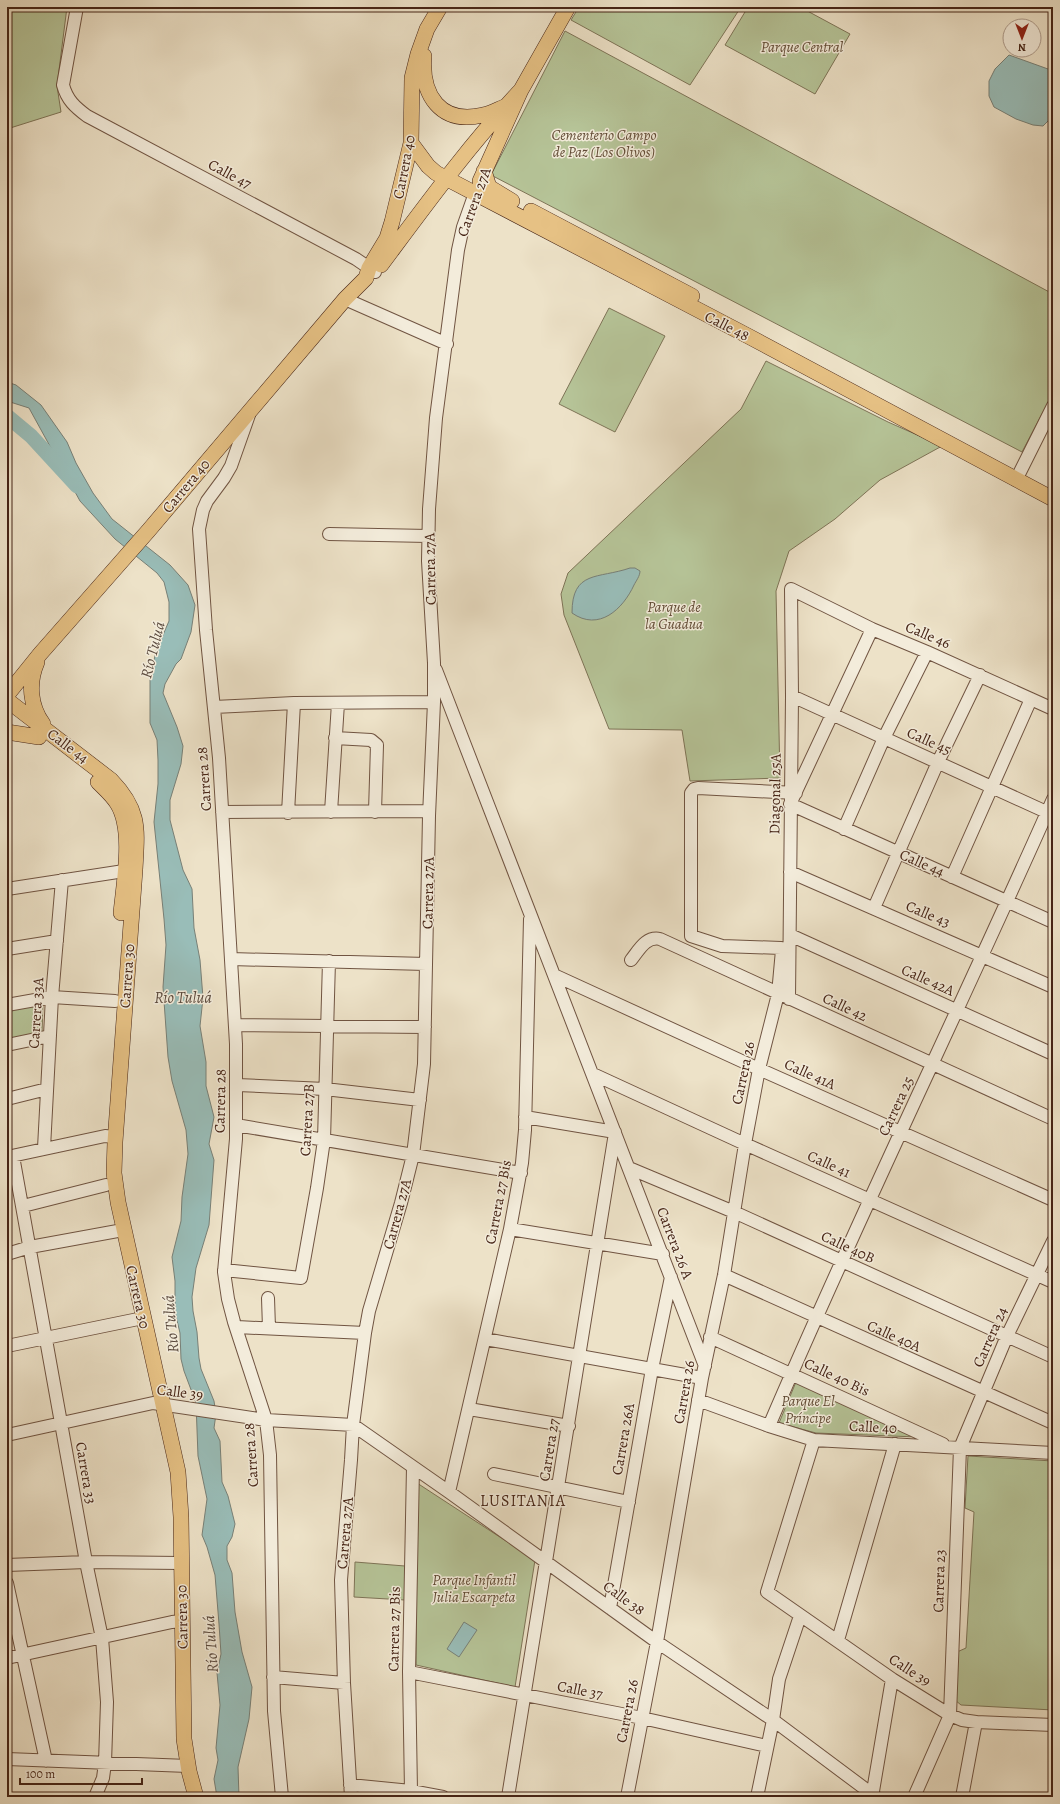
<svg xmlns="http://www.w3.org/2000/svg" width="1060" height="1804" font-family="Alegreya,serif">
	<style>
		.green { fill: #b6c498; stroke: #7e7457 }
		.water { fill: #99bdb8; stroke: #788077 }
		.lines { fill: none; stroke-linecap: round; stroke-linejoin: round }
		.river { stroke: #99bdb8; stroke-width: 15 }
		.minor-casing { stroke: #705442; stroke-width: 14 }
		.major-casing { stroke: #462416; stroke-width: 16 }
		.minor { stroke: #f3ecdb; stroke-width: 12 }
		.major { stroke: #e6c184; stroke-width: 15 }
		.labels { text-anchor: middle; dominant-baseline: central; stroke-width: 3; stroke-linejoin: round; paint-order: stroke }
		.park-label { font-size: 15px; font-style: italic; fill: #624c36; stroke: #f3ecdb }
		.street-label { font-size: 15px; fill: #462416; stroke: #f3ecdb }
		.water-label { font-size: 16px; font-style: italic; fill: #5b4a3e; stroke: #f3ecdb }
		.neighbourhood-label { font-size: 16px; letter-spacing: 1px; fill: #462416; stroke: #f3ecdb }
	</style>
	<rect width="100%" height="100%" fill="#ede2c8"/>
	<filter id="stains"><feTurbulence type="fractalNoise" baseFrequency=".005" numOctaves="4"/><feColorMatrix values="0 0 0 0 .2 0 0 0 0 .09 0 0 0 0 .02 0 0 0 .5 -.17"/></filter>
	<radialGradient id="worn" r=".72"><stop offset=".6" stop-color="#630" stop-opacity="0"/><stop offset="1" stop-color="#630" stop-opacity=".3"/></radialGradient>
	<!-- green -->
	<path class="green" d="M 7,7 L 67,7 L 57,86 L 61,112 L 7,129 Z
		M 579,7 L 741,7 L 690,85 L 571,20 Z
		M 748,7 L 800,7 L 850,34 L 815,94 L 725,45 Z
		M 565,31 L 1053,294 L 1053,393 L 1022,452 L 491,175 Z
		M 609,308 L 665,336 L 615,432 L 559,404 Z
		M 766,361 L 888,422 L 942,446 L 880,480 L 835,519 L 789,551 L 776,591 L 780,778 L 690,781 L 682,730 L 609,729 L 564,615 L 561,594 L 568,573 L 741,409 Z
		M 43,1004 L 42,1032 L 7,1039 L 7,1010 Z
		M 796,1382 L 917,1437 L 816,1433 L 779,1423 Z
		M 968,1456 L 1053,1461 L 1053,1710 L 961,1705 L 955,1700 L 957,1652 L 966,1648 L 974,1512 L 965,1508 Z
		M 417,1483 L 535,1560 L 515,1687 L 416,1665 Z
		M 355,1562 L 405,1566 L 405,1600 L 354,1597 Z"/>
	<!-- water -->
	<path class="water" d="M 1009,55 L 1048,69 L 1053,72 L 1053,116 L 1043,126 L 1033,125 L 1016,119 L 994,107 L 989,96 L 989,81 L 995,69 Z
		M 7,382 L 16,385 L 41,405 L 67,442 L 76,463 L 93,493 L 112,519 L 170,565 L 188,585 L 195,605 L 191,632 L 181,659 L 176,664 L 165,684 L 163,693 L 177,727 L 183,746 L 181,764 L 170,800 L 170,820 L 183,870 L 192,889 L 194,928 L 200,960 L 203,998 L 200,1026 L 206,1062 L 206,1086 L 214,1117 L 209,1144 L 214,1160 L 209,1225 L 196,1268 L 192,1297 L 193,1311 L 197,1332 L 199,1358 L 201,1369 L 214,1401 L 216,1414 L 214,1428 L 220,1441 L 222,1482 L 228,1496 L 235,1524 L 232,1537 L 227,1546 L 227,1560 L 232,1573 L 235,1612 L 242,1652 L 252,1687 L 249,1719 L 238,1767 L 239,1797 L 217,1797 L 214,1779 L 218,1760 L 216,1748 L 220,1705 L 217,1673 L 221,1654 L 219,1624 L 215,1575 L 207,1547 L 202,1535 L 207,1499 L 198,1456 L 196,1403 L 184,1371 L 181,1359 L 180,1333 L 175,1312 L 175,1281 L 172,1257 L 181,1221 L 182,1197 L 188,1154 L 186,1130 L 172,1081 L 168,1057 L 163,987 L 166,945 L 164,919 L 154,822 L 158,784 L 158,760 L 157,740 L 150,723 L 150,679 L 156,651 L 169,621 L 169,602 L 164,582 L 157,573 L 115,539 L 80,501 L 29,408 L 7,401 Z
		M 630,568 L 635,568 L 640,571 C 640,576 636,581 634,585 C 623,609 599,632 572,613 C 572,570 598,579 630,568 Z
		M 464,1622 L 477,1630 L 459,1657 L 447,1649 Z"/>
	<g class="lines">
		<!-- river -->
		<path class="river" d="M 7,416 L 31,436 L 77,486"/>
		<!-- minor casing -->
		<g class="minor-casing">
			<path id="minor" d="M 77,7 L 63,85 C 67,100 75,107 87,116 L 356,259 L 375,272
				M 345,299 L 447,344
				M 249,415 L 231,466 L 224,478 L 207,501 L 203,510 L 199,529 L 206,630 L 219,758 L 236,1044 L 236,1139 L 224,1272 L 228,1299 L 234,1322 L 266,1420 L 270,1455 L 274,1711 L 282,1797
				M 1016,480 L 1053,406
				M 329,534 L 428,536
				M 436,670 L 705,1366
				M 792,696 L 1053,815
				M 214,707 L 294,703 L 434,702
				M 335,738 L 371,740 L 377,745 L 375,812
				M 792,800 L 872,629
				M 790,804 L 1053,922
				M 222,812 L 429,811
				M 331,812 L 338,703
				M 288,813 L 294,703
				M 844,829 L 884,738 L 927,652
				M 790,872 L 1053,987
				M 952,877 L 1031,699
				M 7,889 L 124,871
				M 874,908 L 938,762 L 980,675
				M 790,935 L 1053,1054
				M 7,949 L 57,941
				M 231,959 L 426,964
				M 631,960 C 639,950 646,936 660,939 L 1053,1119
				M 554,975 L 759,1069 L 1053,1200
				M 789,999 L 792,696 L 791,589 L 872,629 L 927,652 L 1053,709
				M 7,1005 L 52,997 L 115,1001
				M 235,1025 L 425,1027
				M 7,1045 L 50,1036
				M 593,1074 L 745,1144 L 1053,1282
				M 237,1085 L 325,1089 L 420,1100
				M 7,1099 L 47,1089
				M 525,1117 L 615,1132
				M 236,1125 L 521,1173
				M 44,1148 L 52,997 L 62,880
				M 13,1156 L 86,1562 L 102,1638 L 107,1702 L 105,1763 L 103,1778 L 95,1797
				M 7,1157 L 105,1136 L 115,1137
				M 629,1168 L 734,1212 L 1053,1357
				M 23,1206 L 106,1185
				M 510,1229 L 663,1254
				M 7,1254 L 30,1247 L 123,1230
				M 224,1270 L 301,1278 L 317,1188 L 324,1140 L 329,961
				M 724,1275 L 1053,1423
				M 268,1298 L 269,1328
				M 237,1327 L 365,1333
				M 710,1337 L 943,1444
				M 485,1339 L 702,1378
				M 7,1346 L 143,1318
				M 698,1400 L 769,1426 L 814,1440 L 1053,1453
				M 469,1409 L 569,1426
				M 769,1426 C 859,1215 960,1009 1053,799
				M 7,1435 L 153,1403 L 266,1420 L 353,1425 L 449,1492 L 657,1642 L 773,1720 L 876,1797
				M 814,1440 L 767,1592 L 892,1679 L 950,1715 L 962,1720 L 976,1722 L 1053,1725
				M 494,1474 L 629,1502
				M 449,1492 L 510,1229 L 522,1163 L 525,1130 L 530,919
				M 7,1565 L 86,1562 L 181,1563
				M 7,1583 L 46,1761
				M 610,1608 L 652,1369 L 671,1277
				M 838,1640 L 895,1444
				M 7,1658 L 172,1622 L 182,1621
				M 409,1672 L 642,1718 L 767,1746
				M 273,1677 L 344,1683
				M 7,1759 L 188,1766
				M 350,1785 L 411,1791 L 443,1797
				M 411,1791 L 409,1672 L 413,1467
				M 351,1797 L 344,1683 L 341,1580 L 351,1460 L 353,1425 L 365,1333 L 369,1311 L 401,1203 L 413,1155 L 424,1064 L 429,816 L 434,702 L 434,663 L 428,561 L 429,509 L 436,418 L 458,250 L 463,227 L 475,193
				M 508,1797 L 615,1133
				M 627,1797 L 657,1642 L 702,1378 L 724,1275 L 745,1144 L 759,1069 L 778,994 L 782,950 L 781,948 L 722,946 L 691,936 L 691,793 L 694,789 L 698,788 L 796,793
				M 757,1797 L 773,1720 L 779,1679 L 800,1616
				M 872,1797 L 892,1679
				M 914,1797 L 950,1715 L 960,1448 L 1007,1336 L 1053,1241
				M 962,1797 L 976,1722"/>
		</g>
		<!-- major casing -->
		<g class="major-casing">
			<path id="major" d="M 424,56 C 421,95 440,125 483,115 C 490,114 497,110 504,107
				M 411,143 L 428,166 L 436,173 L 748,336 L 1053,499
				M 484,171 L 489,187 L 512,201
				M 480,181 L 521,90 L 568,7
				M 531,211 L 692,296
				M 381,265 C 425,206 470,144 521,90
				M 37,662 C 28,683 30,706 43,724
				M 7,695 L 40,654 L 149,530 L 345,299 L 366,278 L 369,268 L 387,238 L 392,222 L 411,143 L 412,78 L 418,54 L 427,29 L 440,7
				M 7,700 L 111,780 C 141,811 137,830 135,870 L 115,1142 L 114,1173 L 118,1202 L 178,1472 L 181,1517 L 184,1739 L 189,1771 L 196,1797
				M 7,732 L 39,737
				M 98,782 C 105,789 112,795 117,803 C 134,829 124,882 121,913"/>
		</g>
		<!-- minor -->
		<use href="#minor" class="minor"/>
		<!-- major -->
		<use href="#major" class="major"/>
	</g>
	<g class="labels">
		<!-- park labels -->
		<g class="park-label">
			<text x="802" y="47">Parque Central</text>
			<text x="604" y="135">Cementerio Campo<tspan x="604" dy="17">de Paz (Los Olivos)</tspan></text>
			<text x="674" y="607">Parque de<tspan x="674" dy="17">la Guadua</tspan></text>
			<text x="808" y="1401">Parque El<tspan x="808" dy="17">Príncipe</tspan></text>
			<text x="474" y="1580">Parque Infantil<tspan x="474" dy="17">Julia Escarpeta</tspan></text>
		</g>
		<!-- street labels -->
		<g class="street-label">
			<text transform="translate(404 167) rotate(-79)">Carrera 40</text>
			<text transform="translate(230 174) rotate(28)">Calle 47</text>
			<text transform="translate(474 202) rotate(-70)">Carrera 27A</text>
			<text transform="translate(727 326) rotate(27)">Calle 48</text>
			<text transform="translate(186 486) rotate(-50)">Carrera 40</text>
			<text transform="translate(430 569) rotate(-91)">Carrera 27A</text>
			<text transform="translate(928 635) rotate(23)">Calle 46</text>
			<text transform="translate(929 741) rotate(24)">Calle 45</text>
			<text transform="translate(68 746) rotate(37)">Calle 44</text>
			<text transform="translate(204 779) rotate(-94)">Carrera 28</text>
			<text transform="translate(775 794) rotate(-89)">Diagonal 25A</text>
			<text transform="translate(922 863) rotate(24)">Calle 44</text>
			<text transform="translate(428 893) rotate(-89)">Carrera 27A</text>
			<text transform="translate(928 914) rotate(23)">Calle 43</text>
			<text transform="translate(127 976) rotate(-86)">Carrera 30</text>
			<text transform="translate(928 980) rotate(24)">Calle 42A</text>
			<text transform="translate(845 1007) rotate(25)">Calle 42</text>
			<text transform="translate(36 1013) rotate(-86)">Carrera 33A</text>
			<text transform="translate(743 1073) rotate(-78)">Carrera 26</text>
			<text transform="translate(810 1074) rotate(24)">Calle 41A</text>
			<text transform="translate(220 1101) rotate(-89)">Carrera 28</text>
			<text transform="translate(896 1106) rotate(-65)">Carrera 25</text>
			<text transform="translate(307 1120) rotate(-87)">Carrera 27B</text>
			<text transform="translate(829 1164) rotate(24)">Calle 41</text>
			<text transform="translate(498 1202) rotate(-79)">Carrera 27 Bis</text>
			<text transform="translate(397 1214) rotate(-75)">Carrera 27A</text>
			<text transform="translate(675 1243) rotate(69)">Carrera 26 A</text>
			<text transform="translate(848 1247) rotate(25)">Calle 40B</text>
			<text transform="translate(138 1297) rotate(77)">Carrera 30</text>
			<text transform="translate(894 1336) rotate(24)">Calle 40A</text>
			<text transform="translate(990 1337) rotate(-66)">Carrera 24</text>
			<text transform="translate(837 1377) rotate(25)">Calle 40 Bis</text>
			<text transform="translate(180 1392) rotate(7)">Calle 39</text>
			<text transform="translate(684 1392) rotate(-80)">Carrera 26</text>
			<text transform="translate(873 1427) rotate(3)">Calle 40</text>
			<text transform="translate(623 1439) rotate(-80)">Carrera 26A</text>
			<text transform="translate(549 1450) rotate(-81)">Carrera 27</text>
			<text transform="translate(251 1455) rotate(-94)">Carrera 28</text>
			<text transform="translate(86 1473) rotate(80)">Carrera 33</text>
			<text transform="translate(345 1533) rotate(-85)">Carrera 27A</text>
			<text transform="translate(939 1581) rotate(-88)">Carrera 23</text>
			<text transform="translate(624 1598) rotate(36)">Calle 38</text>
			<text transform="translate(182 1617) rotate(-91)">Carrera 30</text>
			<text transform="translate(394 1629) rotate(-89)">Carrera 27 Bis</text>
			<text transform="translate(910 1670) rotate(33)">Calle 39</text>
			<text transform="translate(580 1690) rotate(11)">Calle 37</text>
			<text transform="translate(627 1711) rotate(-79)">Carrera 26</text>
		</g>
		<!-- water labels -->
		<g class="water-label">
			<text transform="translate(153 650) rotate(-76)">Río Tuluá</text>
			<text x="183" y="998">Río Tuluá</text>
			<text transform="translate(171 1324) rotate(-95)">Río Tuluá</text>
			<text transform="translate(211 1644) rotate(-94)">Río Tuluá</text>
		</g>
		<!-- neighbourhood labels -->
		<g class="neighbourhood-label">
			<text x="523" y="1501">LUSITANIA</text>
		</g>
	</g>
	<!-- margin -->
	<rect width="1060" height="1804" fill="none" stroke="#ede2c8" stroke-width="24"/>
	<rect x="8" y="8" width="1044" height="1788" fill="none" stroke="#462416" stroke-width="2"/>
	<rect x="12" y="12" width="1036" height="1780" fill="none" stroke="#462416"/>
	<!-- north arrow -->
	<g transform="translate(1022 38) rotate(180)"><circle r="19" fill="#f3ecdb" stroke="#ae9c8c"/>
	<path d="M0-3L7 15L0 10L-7 15Z" fill="#8f2418"/>
	<text y="-6" font-size="11" font-weight="bold" text-anchor="middle" fill="#462416">N</text>
	</g>
	<!-- scale -->
	<path d="M20 1778v6h122v-6" fill="none" stroke="#462416" stroke-width="2"/>
	<text x="26" y="1778" font-size="12" fill="#462416" stroke="#f3ecdb" stroke-width="3" paint-order="stroke">100 m</text>
	<rect width="100%" height="100%" filter="url(#stains)"/>
	<rect width="100%" height="100%" fill="url(#worn)"/>
</svg>
